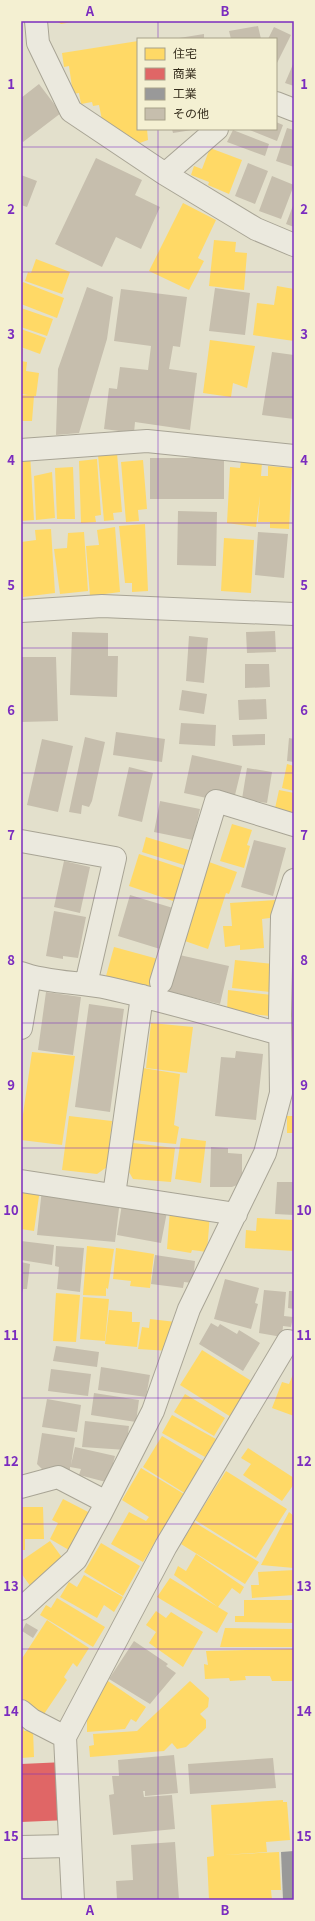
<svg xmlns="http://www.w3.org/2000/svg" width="315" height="1921" font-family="Georgia,'Noto Sans JP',serif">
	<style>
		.homes { fill: #ffd966 }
		.shops { fill: #e06666 }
		.industry { fill: #999 }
		.building { fill: #c6bead }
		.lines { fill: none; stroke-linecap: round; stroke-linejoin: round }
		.minor-casing { stroke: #a8a495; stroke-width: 24 }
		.minor { stroke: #ebe9de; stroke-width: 22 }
		.grid { fill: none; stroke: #7b2cbf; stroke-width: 1; stroke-opacity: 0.55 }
		.neatline { fill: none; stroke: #7b2cbf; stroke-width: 1.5 }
		.grid-label { font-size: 13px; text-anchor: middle; font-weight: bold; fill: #7b2cbf }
	</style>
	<rect width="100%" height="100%" fill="#e3e0cc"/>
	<!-- homes -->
	<path class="homes" d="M 57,21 L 72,21 L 72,22 L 61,24 Z
		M 138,41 L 138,129 L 147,129 L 148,140 L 137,144 L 103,125 L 99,105 L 93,106 L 92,102 L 81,104 L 79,93 L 73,94 L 69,66 L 64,67 L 62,53 Z
		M 210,148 L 242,160 L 229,194 L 208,185 L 209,182 L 191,175 L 194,166 L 202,169 Z
		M 183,203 L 216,220 L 198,258 L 204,261 L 189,290 L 149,271 Z
		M 214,240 L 236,242 L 235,252 L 247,253 L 244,290 L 209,286 Z
		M 36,259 L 70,272 L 62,294 L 25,281 L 28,272 L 31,273 Z
		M 23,282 L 64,298 L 57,318 L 21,304 L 21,286 Z
		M 277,286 L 294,289 L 294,341 L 253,335 L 257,303 L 274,305 Z
		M 21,308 L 53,319 L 47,336 L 21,327 Z
		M 21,329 L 46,338 L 40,354 L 21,347 Z
		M 210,340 L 255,346 L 247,388 L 233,383 L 231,397 L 203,393 Z
		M 21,349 L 23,349 L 22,360 L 21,359 Z
		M 21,361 L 27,362 L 26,371 L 39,373 L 36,396 L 34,396 L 32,421 L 21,421 L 21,395 L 28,395 L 21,394 Z
		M 30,453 L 34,520 L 21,521 L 21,454 Z
		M 117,453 L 122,512 L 113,513 L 114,520 L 104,521 L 98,455 Z
		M 97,459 L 101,515 L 95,516 L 96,522 L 81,523 L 79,461 Z
		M 143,460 L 147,509 L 138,510 L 139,521 L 126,522 L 121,462 Z
		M 241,461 L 262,462 L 261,476 L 268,476 L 268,466 L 292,468 L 289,529 L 270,528 L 270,522 L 258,522 L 260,496 L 256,527 L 227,523 L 230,467 L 240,468 Z
		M 73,467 L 75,519 L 57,519 L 55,468 Z
		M 52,472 L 55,518 L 36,520 L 34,476 Z
		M 145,524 L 148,591 L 132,592 L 132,583 L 125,583 L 119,526 Z
		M 115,527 L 120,592 L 90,596 L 86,546 L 99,545 L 97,530 Z
		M 51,529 L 55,593 L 23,597 L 21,583 L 21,542 L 36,540 L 35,530 Z
		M 84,532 L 88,591 L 60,594 L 54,549 L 67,548 L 68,533 Z
		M 224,538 L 254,540 L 251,593 L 221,591 Z
		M 287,764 L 294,766 L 294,791 L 282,788 Z
		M 279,790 L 294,793 L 294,818 L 274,813 Z
		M 232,824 L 252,830 L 247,845 L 250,846 L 244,868 L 220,861 Z
		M 146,837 L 192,851 L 187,866 L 142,852 Z
		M 139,854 L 187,870 L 176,902 L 129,886 Z
		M 209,862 L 237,872 L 229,894 L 226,893 L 208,949 L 182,940 Z
		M 275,900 L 277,917 L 262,919 L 264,948 L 240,950 L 240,945 L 225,947 L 223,926 L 232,926 L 230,903 Z
		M 114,947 L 158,959 L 150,988 L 106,976 Z
		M 235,960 L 273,964 L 270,992 L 232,988 Z
		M 228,990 L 272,995 L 270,1016 L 227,1011 Z
		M 151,1023 L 193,1027 L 187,1073 L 146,1068 Z
		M 294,1026 L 294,1071 L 291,1068 L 289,1027 Z
		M 32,1052 L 75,1056 L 62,1145 L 21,1140 L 21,1128 Z
		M 143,1068 L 180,1074 L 174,1125 L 179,1127 L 176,1144 L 133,1140 Z
		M 69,1116 L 112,1121 L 107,1167 L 97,1174 L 62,1170 Z
		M 287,1116 L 294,1116 L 294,1133 L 287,1133 Z
		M 181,1138 L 206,1141 L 201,1183 L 175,1179 Z
		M 133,1143 L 175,1148 L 171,1182 L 133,1179 L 129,1172 Z
		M 21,1186 L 40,1189 L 34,1231 L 21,1229 Z
		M 170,1210 L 210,1214 L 207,1252 L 192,1250 L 191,1253 L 167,1249 Z
		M 257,1218 L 294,1220 L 294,1251 L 245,1248 L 246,1230 L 256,1231 Z
		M 87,1246 L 114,1249 L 108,1289 L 106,1288 L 106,1296 L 83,1295 Z
		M 116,1248 L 154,1254 L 150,1288 L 130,1286 L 131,1281 L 113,1279 Z
		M 56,1293 L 80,1295 L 76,1342 L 53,1341 Z
		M 83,1297 L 109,1299 L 105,1341 L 80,1339 Z
		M 109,1310 L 132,1312 L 132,1322 L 140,1322 L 137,1347 L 105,1344 Z
		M 150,1319 L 176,1322 L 170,1351 L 138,1349 L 142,1327 L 149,1328 Z
		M 202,1350 L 253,1382 L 231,1417 L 180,1385 Z
		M 294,1372 L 294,1416 L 272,1408 L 282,1382 L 289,1384 Z
		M 185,1394 L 225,1418 L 214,1436 L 174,1412 Z
		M 172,1415 L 216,1439 L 205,1457 L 162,1433 Z
		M 162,1436 L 205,1462 L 186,1494 L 143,1467 Z
		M 248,1448 L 294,1478 L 294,1484 L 282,1501 L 243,1475 L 251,1464 L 241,1458 Z
		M 141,1468 L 184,1494 L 143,1562 L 111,1544 L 129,1512 L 146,1521 L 149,1517 L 122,1500 Z
		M 226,1471 L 287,1509 L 256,1558 L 195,1520 Z
		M 63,1499 L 94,1515 L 74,1553 L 50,1539 L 58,1523 L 52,1520 Z
		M 21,1507 L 43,1507 L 44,1539 L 25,1539 L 25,1550 L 21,1550 Z
		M 289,1512 L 294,1516 L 294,1568 L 261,1565 Z
		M 194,1522 L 259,1562 L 245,1584 L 181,1544 Z
		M 50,1541 L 66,1563 L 31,1587 L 21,1573 L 21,1561 Z
		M 101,1543 L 140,1566 L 123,1596 L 84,1572 Z
		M 196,1554 L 244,1587 L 240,1594 L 232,1588 L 218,1607 L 174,1575 L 178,1566 L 186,1571 Z
		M 294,1570 L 294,1595 L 252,1598 L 251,1585 L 259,1585 L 258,1572 Z
		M 84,1575 L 123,1597 L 114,1612 L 104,1605 L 97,1618 L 60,1597 L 69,1582 L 77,1587 Z
		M 170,1578 L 228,1613 L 217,1633 L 157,1597 Z
		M 57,1598 L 105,1627 L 93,1647 L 40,1615 L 46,1605 L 51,1608 Z
		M 244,1600 L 294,1600 L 294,1623 L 235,1622 L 235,1616 L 244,1616 Z
		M 156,1611 L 166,1618 L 171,1612 L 203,1632 L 183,1667 L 149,1643 L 156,1632 L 146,1625 Z
		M 47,1620 L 89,1648 L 77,1667 L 73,1663 L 64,1677 L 67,1680 L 44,1714 L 21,1698 L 21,1660 Z
		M 225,1628 L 294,1629 L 294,1647 L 220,1647 Z
		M 294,1649 L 294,1681 L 272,1681 L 270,1676 L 245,1676 L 246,1680 L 230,1681 L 229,1678 L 205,1679 L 204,1664 L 208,1665 L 206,1651 Z
		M 105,1679 L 146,1707 L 136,1722 L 131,1719 L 125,1729 L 87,1732 L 87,1712 Z
		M 190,1681 L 209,1698 L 208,1707 L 200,1714 L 206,1720 L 206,1728 L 186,1747 L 177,1749 L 172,1743 L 164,1751 L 90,1757 L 89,1746 L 94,1745 L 93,1734 L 137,1731 Z
		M 21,1722 L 23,1722 L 24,1731 L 33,1730 L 34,1757 L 21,1758 Z
		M 283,1800 L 283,1802 L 287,1802 L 290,1840 L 266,1842 L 267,1852 L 224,1855 L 279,1852 L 281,1890 L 271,1890 L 272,1900 L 209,1900 L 207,1857 L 214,1856 L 211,1805 Z"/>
	<!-- shops -->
	<path class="shops" d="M 65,1762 L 68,1820 L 21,1822 L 21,1764 Z"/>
	<!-- industry -->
	<path class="industry" d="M 294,1851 L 294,1900 L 283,1900 L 281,1852 Z"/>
	<!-- building -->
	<path class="building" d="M 258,26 L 261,39 L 231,39 L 229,31 Z
		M 274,27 L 291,35 L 276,65 L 276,39 L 268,39 Z
		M 204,34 L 204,39 L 179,39 L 179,38 Z
		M 294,62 L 294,86 L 285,83 Z
		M 39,84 L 61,113 L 23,142 L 21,139 L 21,98 Z
		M 276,122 L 283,125 L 277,141 L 247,129 L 276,129 Z
		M 287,128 L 294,130 L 294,167 L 276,161 Z
		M 172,129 L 192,129 L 192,130 L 173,133 Z
		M 233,130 L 269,144 L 265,156 L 227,142 Z
		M 96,158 L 142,180 L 135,195 L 160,207 L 141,249 L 116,237 L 102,267 L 55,244 Z
		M 248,163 L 268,171 L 255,204 L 235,196 Z
		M 21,175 L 37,181 L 27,207 L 21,205 Z
		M 272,176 L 294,185 L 281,219 L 259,211 Z
		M 294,203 L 294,227 L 286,224 Z
		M 87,287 L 113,297 L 107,339 L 79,433 L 56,435 L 58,369 Z
		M 215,288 L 250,293 L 245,335 L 209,331 Z
		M 121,289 L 187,297 L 180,347 L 173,346 L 169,369 L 197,373 L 190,430 L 135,422 L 134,433 L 104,429 L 109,388 L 117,389 L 120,367 L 148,370 L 151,346 L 114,341 Z
		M 272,352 L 294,355 L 294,419 L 262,415 Z
		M 150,458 L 224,458 L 224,499 L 150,499 Z
		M 178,511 L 217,512 L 216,566 L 177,565 Z
		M 258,532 L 288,534 L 284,578 L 255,575 Z
		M 275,631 L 276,652 L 247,653 L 246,632 Z
		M 72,632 L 108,633 L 108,656 L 118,656 L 117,697 L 70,695 Z
		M 189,636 L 208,638 L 204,683 L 186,681 Z
		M 21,657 L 56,657 L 58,721 L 21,722 Z
		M 245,664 L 269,664 L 270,687 L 245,688 Z
		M 182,690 L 207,694 L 204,714 L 179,710 Z
		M 266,699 L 267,719 L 239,720 L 238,700 Z
		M 181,723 L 216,725 L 215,746 L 179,744 Z
		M 116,732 L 165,739 L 162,762 L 113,755 Z
		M 265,734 L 265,745 L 233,746 L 232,735 Z
		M 85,737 L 105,742 L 92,801 L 89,807 L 82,805 L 81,814 L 69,812 Z
		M 289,738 L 294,739 L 294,762 L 287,761 Z
		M 42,739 L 73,746 L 58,812 L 27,805 Z
		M 192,755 L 242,766 L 235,795 L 213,790 L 211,799 L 184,793 Z
		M 129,767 L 153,773 L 142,822 L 118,816 Z
		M 247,768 L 272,772 L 267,803 L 242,799 Z
		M 160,801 L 200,809 L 193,840 L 154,832 Z
		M 254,840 L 286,848 L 273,896 L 241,887 Z
		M 64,861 L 90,867 L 80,913 L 54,907 Z
		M 130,895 L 173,908 L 160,949 L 118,936 Z
		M 54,911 L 86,917 L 78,958 L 63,956 L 63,959 L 46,956 Z
		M 175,954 L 229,966 L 220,1004 L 167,991 Z
		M 46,992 L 81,997 L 73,1055 L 38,1050 Z
		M 89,1004 L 124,1009 L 110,1112 L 75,1107 Z
		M 236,1051 L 263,1054 L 256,1120 L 215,1116 L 221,1057 L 235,1058 Z
		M 211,1147 L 228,1148 L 228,1153 L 242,1154 L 242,1183 L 232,1187 L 210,1187 Z
		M 277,1182 L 294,1182 L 294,1215 L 275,1214 Z
		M 42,1189 L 120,1200 L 115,1242 L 37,1235 Z
		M 122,1204 L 167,1212 L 161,1243 L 117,1235 Z
		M 21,1241 L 54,1245 L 52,1265 L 21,1260 Z
		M 56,1246 L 84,1248 L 80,1292 L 57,1289 L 59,1267 L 55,1266 Z
		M 155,1255 L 195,1261 L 193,1283 L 184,1282 L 183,1288 L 151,1284 Z
		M 21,1262 L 30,1264 L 27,1289 L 23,1289 L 22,1293 Z
		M 225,1279 L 259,1288 L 255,1303 L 258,1304 L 251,1329 L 214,1319 Z
		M 264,1290 L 286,1292 L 284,1316 L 293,1317 L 291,1327 L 283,1326 L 282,1337 L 259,1333 Z
		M 289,1291 L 294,1291 L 294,1309 L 288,1308 Z
		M 211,1323 L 218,1327 L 220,1324 L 237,1334 L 239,1330 L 260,1343 L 243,1371 L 199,1344 Z
		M 56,1346 L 99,1352 L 97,1367 L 53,1361 Z
		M 101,1367 L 150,1375 L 146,1397 L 98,1390 Z
		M 51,1369 L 91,1374 L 88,1396 L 48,1391 Z
		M 94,1393 L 139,1400 L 136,1422 L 91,1415 Z
		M 47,1399 L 81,1405 L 77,1432 L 42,1427 Z
		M 85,1421 L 129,1426 L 126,1450 L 82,1447 Z
		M 42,1433 L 75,1438 L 71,1465 L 75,1447 L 115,1456 L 110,1475 L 108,1474 L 106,1482 L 79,1475 L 81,1469 L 70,1467 L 70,1473 L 46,1473 L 37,1464 Z
		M 26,1623 L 38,1630 L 33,1638 L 22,1631 Z
		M 134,1641 L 168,1664 L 166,1666 L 176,1673 L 150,1704 L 109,1679 Z
		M 174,1755 L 178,1793 L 145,1796 L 145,1791 L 143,1791 L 144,1797 L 172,1795 L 175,1829 L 113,1835 L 109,1795 L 114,1794 L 112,1776 L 119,1776 L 118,1760 Z
		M 273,1758 L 276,1788 L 190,1794 L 188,1764 Z
		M 175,1842 L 179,1900 L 117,1900 L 116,1881 L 133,1880 L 131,1845 Z"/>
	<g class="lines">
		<!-- minor casing -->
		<g class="minor-casing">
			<path id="minor" d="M 36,21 L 38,43 L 71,111 L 165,174 L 256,229 L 294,245
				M 276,103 L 294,110
				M 165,174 L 217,129
				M 21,450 L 147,441 L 294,456
				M 21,611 L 102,606 L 294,614
				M 21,841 L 115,858 L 86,984
				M 21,973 C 47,983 81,982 108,988 C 166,1001 223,1018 280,1034
				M 161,982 L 216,801 L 294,825
				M 21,1028 L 30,976
				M 21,1181 L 236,1214
				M 114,1195 L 142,996
				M 21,1487 L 58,1477 L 106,1502
				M 21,1609 L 76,1559 L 101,1513 L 153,1411 L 189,1309 L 265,1153 L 281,1093 L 280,1014 L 282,917 L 294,880
				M 21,1711 L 32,1720 L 65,1737
				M 21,1847 L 70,1846
				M 73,1900 L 65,1737 L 166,1546 L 288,1341 L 294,1342"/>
		</g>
		<!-- minor -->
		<use href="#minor" class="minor"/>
	</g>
	<!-- grid -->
	<path class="grid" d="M 158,21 L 158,39M 158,129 L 158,1900M 21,147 L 294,147M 21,272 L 294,272M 21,397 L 294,397M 21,523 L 294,523M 21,648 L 294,648M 21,773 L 294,773M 21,898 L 294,898M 21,1023 L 294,1023M 21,1148 L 294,1148M 21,1273 L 294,1273M 21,1398 L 294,1398M 21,1524 L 294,1524M 21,1649 L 294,1649M 21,1774 L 294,1774"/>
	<!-- border -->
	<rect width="315" height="1921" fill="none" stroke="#f4f0d2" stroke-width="44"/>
	<!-- legend -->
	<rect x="137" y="38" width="140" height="92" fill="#f4f0d2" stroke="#a8a28a"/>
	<rect x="145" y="48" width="20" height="12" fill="#ffd966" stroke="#a8a28a"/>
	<text x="173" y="58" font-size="12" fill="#362e1e">住宅</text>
	<rect x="145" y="68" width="20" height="12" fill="#e06666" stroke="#a8a28a"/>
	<text x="173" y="78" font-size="12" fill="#362e1e">商業</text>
	<rect x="145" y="88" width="20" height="12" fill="#999999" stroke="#a8a28a"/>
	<text x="173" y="98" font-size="12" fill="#362e1e">工業</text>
	<rect x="145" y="108" width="20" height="12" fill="#c6bead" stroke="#a8a28a"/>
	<text x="173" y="118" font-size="12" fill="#362e1e">その他</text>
	<rect x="22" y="22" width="271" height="1877" class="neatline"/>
	<g class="grid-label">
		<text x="90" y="16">A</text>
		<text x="225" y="16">B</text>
		<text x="11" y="89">1</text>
		<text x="304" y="89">1</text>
		<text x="11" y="214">2</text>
		<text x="304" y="214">2</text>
		<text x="11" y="339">3</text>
		<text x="304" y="339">3</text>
		<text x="11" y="465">4</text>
		<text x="304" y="465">4</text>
		<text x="11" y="590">5</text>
		<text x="304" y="590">5</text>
		<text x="11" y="715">6</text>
		<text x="304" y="715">6</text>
		<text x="11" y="840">7</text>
		<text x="304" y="840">7</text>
		<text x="11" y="965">8</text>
		<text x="304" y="965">8</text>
		<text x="11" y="1090">9</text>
		<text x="304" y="1090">9</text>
		<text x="11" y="1215">10</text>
		<text x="304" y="1215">10</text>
		<text x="11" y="1340">11</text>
		<text x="304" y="1340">11</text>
		<text x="11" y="1466">12</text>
		<text x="304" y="1466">12</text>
		<text x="11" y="1591">13</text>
		<text x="304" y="1591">13</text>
		<text x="11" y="1716">14</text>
		<text x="304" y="1716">14</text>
		<text x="11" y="1841">15</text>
		<text x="304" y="1841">15</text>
		<text x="90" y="1915">A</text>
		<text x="225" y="1915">B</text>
	</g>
</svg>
